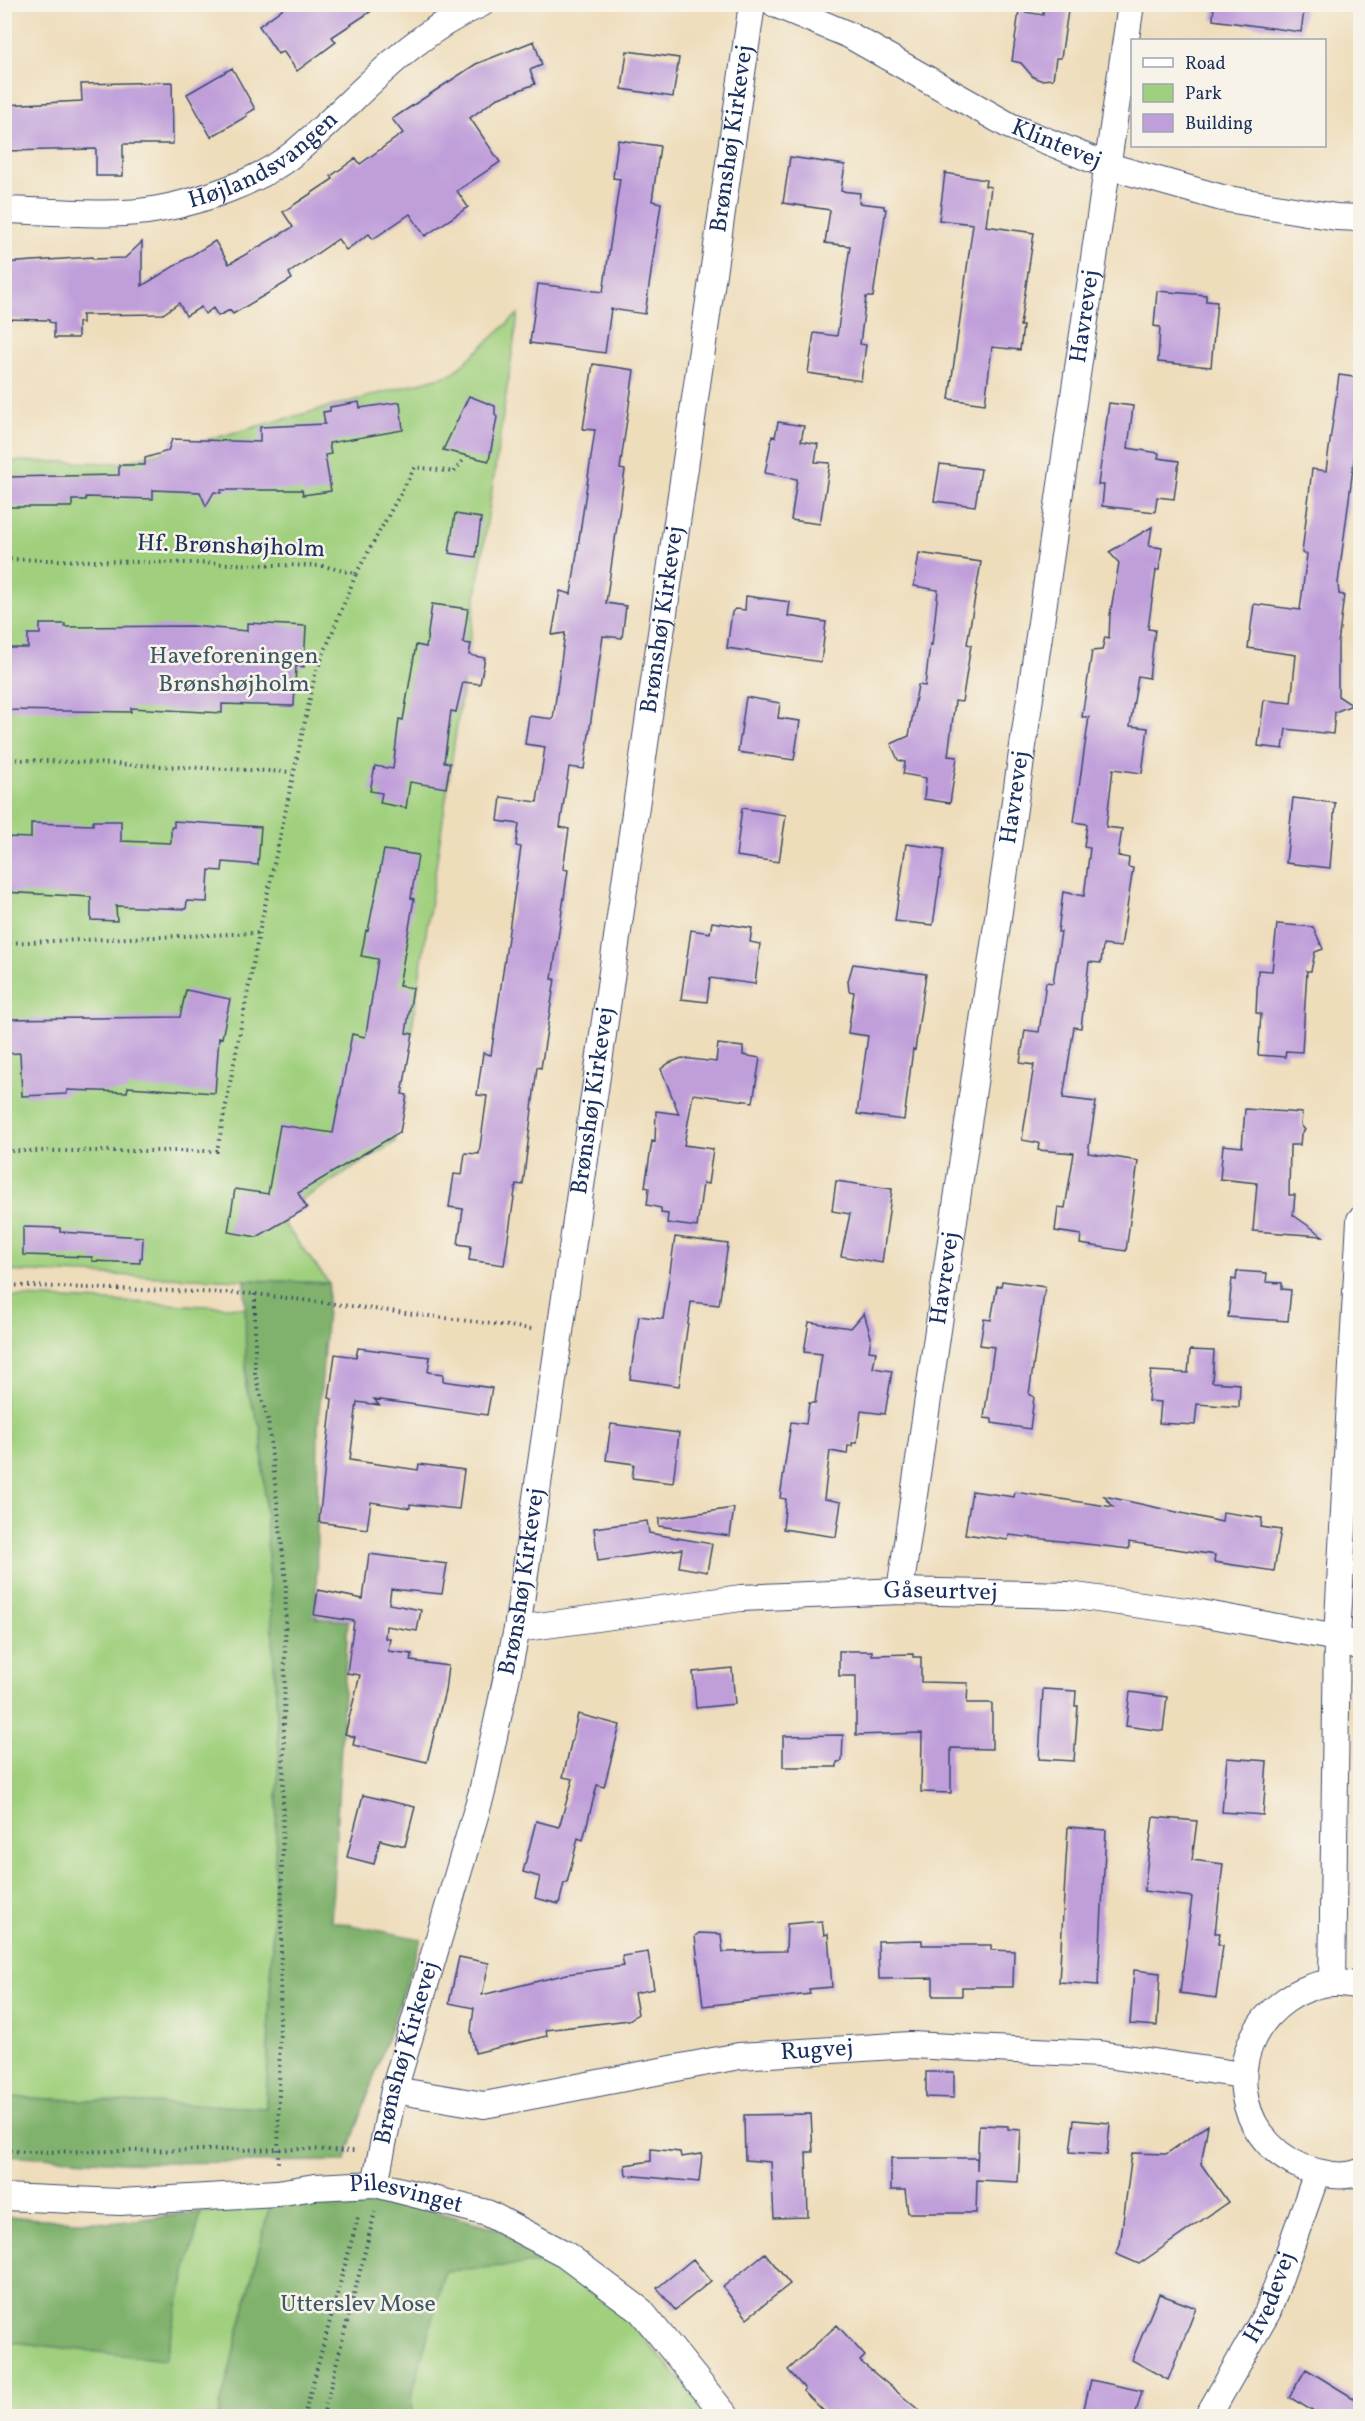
<svg xmlns="http://www.w3.org/2000/svg" width="1365" height="2421" font-family="Vollkorn,serif">
	<style>
		.green { fill: #a0d07e; stroke: #5e806e; stroke-width: 1.5 }
		.forest { fill: #80b26d; stroke: #4e7066; stroke-width: 1.5 }
		.building { fill: #bf9eda }
		.lines { fill: none; stroke-linecap: round; stroke-linejoin: round }
		.street-casing { stroke: #3b496c; stroke-width: 28 }
		.path { stroke: #3b496c; stroke-width: 4; stroke-dasharray: 1.5 4.5; stroke-linecap: butt }
		.street { stroke: #fff; stroke-width: 26 }
		.labels { text-anchor: middle; dominant-baseline: central; stroke-width: 5; stroke-linejoin: round; paint-order: stroke }
		.street-label { font-size: 24px; fill: #1b2f5e; stroke: #f7f3e8 }
		.park-label { font-size: 24px; fill: #3c5766; stroke: #f7f3e8 }
	</style>
	<rect width="100%" height="100%" fill="#f7f3e8"/>
	<filter id="ink" filterUnits="userSpaceOnUse"><feTurbulence type="fractalNoise" baseFrequency=".0167" numOctaves="2"/><feDisplacementMap in="SourceGraphic" scale="12" xChannelSelector="R" yChannelSelector="G"/><feConvolveMatrix kernelMatrix="1 2 1 2 8 2 1 2 1" color-interpolation-filters="sRGB"/></filter>
	<filter id="wash" filterUnits="userSpaceOnUse"><feTurbulence type="fractalNoise" baseFrequency=".008" numOctaves="4" result="noise"/><feDisplacementMap in="SourceGraphic" scale="24" xChannelSelector="R" yChannelSelector="G"/><feGaussianBlur stdDeviation="1.35" result="paint"/><feColorMatrix in="noise" values="0 0 0 0 0 0 0 0 0 0 0 0 0 0 0 0 0 1.4 0 .05"/><feComposite in="paint" operator="in"/></filter>
	<g filter="url(#wash)">
		<rect width="100%" height="100%" fill="#edb"/>
		<!-- green -->
		<path class="green" d="M 518,314 L 395,1142 L 277,1215 L 329,1283 L 5,1271 L 5,461 L 121,463 L 452,374 Z
			M 4,1296 L 246,1308 L 246,1388 L 261,1429 L 279,1751 L 266,2108 L 5,2097 Z
			M 367,2193 L 502,2230 L 550,2262 L 628,2320 L 712,2416 L 5,2416 L 4,2217 L 111,2223 Z"/>
		<!-- forest -->
		<path class="forest" d="M 245,1280 L 329,1283 L 318,1427 L 316,1618 L 348,1621 L 331,1921 L 421,1939 L 345,2161 L 142,2163 L 5,2155 L 4,2097 L 266,2108 L 279,1751 L 261,1429 L 246,1388 Z
			M 367,2193 L 502,2230 L 550,2262 L 445,2271 L 411,2398 L 414,2416 L 218,2416 L 270,2204 Z
			M 201,2212 L 165,2360 L 5,2341 L 5,2217 L 111,2223 Z"/>
		<g id="blocks">
			<!-- building -->
			<path class="building" d="M 289,4 L 382,4 L 332,37 L 336,42 L 297,71 L 283,51 L 278,54 L 259,26 Z
				M 1044,4 L 1069,4 L 1061,58 L 1056,58 L 1053,79 L 1040,80 L 1033,77 L 1021,63 L 1012,61 L 1019,11 L 1043,15 Z
				M 1214,4 L 1305,4 L 1301,32 L 1213,20 Z
				M 534,41 L 542,65 L 530,70 L 535,84 L 496,99 L 470,118 L 500,162 L 457,191 L 468,207 L 425,236 L 410,214 L 373,239 L 369,234 L 346,250 L 338,239 L 289,273 L 292,279 L 233,314 L 230,310 L 218,316 L 213,308 L 205,314 L 201,307 L 186,316 L 179,303 L 163,314 L 82,315 L 82,323 L 78,322 L 78,338 L 54,338 L 54,323 L 49,322 L 49,320 L 4,319 L 4,263 L 92,257 L 93,259 L 125,258 L 142,242 L 142,286 L 215,241 L 229,264 L 293,227 L 283,212 L 333,179 L 331,176 L 356,158 L 360,164 L 403,133 L 392,119 L 476,64 Z
				M 627,51 L 679,58 L 673,97 L 622,89 Z
				M 232,68 L 255,109 L 246,114 L 247,116 L 211,137 L 187,94 Z
				M 172,82 L 173,144 L 123,144 L 123,176 L 96,176 L 96,149 L 4,151 L 4,105 L 82,101 L 81,84 Z
				M 618,140 L 660,146 L 652,201 L 661,203 L 645,314 L 611,309 L 605,353 L 530,343 L 538,284 L 603,292 L 620,179 L 613,178 Z
				M 790,157 L 845,165 L 841,191 L 860,193 L 859,203 L 884,206 L 884,209 L 886,209 L 873,297 L 866,297 L 860,344 L 866,345 L 861,381 L 808,373 L 814,333 L 837,336 L 850,246 L 825,243 L 830,210 L 783,203 Z
				M 945,173 L 986,180 L 985,186 L 991,187 L 986,226 L 1034,233 L 1020,326 L 1023,326 L 1020,350 L 992,347 L 985,404 L 949,399 L 973,224 L 939,220 Z
				M 1157,291 L 1206,295 L 1206,301 L 1217,302 L 1211,367 L 1158,362 L 1160,327 L 1154,326 Z
				M 593,364 L 634,370 L 620,469 L 625,470 L 606,603 L 626,606 L 622,638 L 603,636 L 584,769 L 569,767 L 560,827 L 569,829 L 563,869 L 568,870 L 552,979 L 555,979 L 541,1068 L 537,1067 L 523,1185 L 516,1184 L 504,1265 L 469,1260 L 471,1246 L 458,1244 L 463,1209 L 449,1207 L 454,1174 L 462,1175 L 465,1153 L 479,1154 L 487,1096 L 477,1095 L 483,1053 L 491,1055 L 521,847 L 516,846 L 519,824 L 498,821 L 501,797 L 537,802 L 545,747 L 525,744 L 529,716 L 553,719 L 565,633 L 552,635 L 560,591 L 571,594 L 595,430 L 583,429 Z
				M 1339,375 L 1360,378 L 1360,430 L 1358,430 L 1338,583 L 1339,594 L 1344,595 L 1338,644 L 1338,696 L 1352,705 L 1335,712 L 1333,734 L 1286,729 L 1283,749 L 1258,746 L 1264,700 L 1291,703 L 1296,655 L 1248,648 L 1254,604 L 1300,610 L 1307,554 L 1302,553 L 1312,469 L 1326,471 Z
				M 469,396 L 495,406 L 495,415 L 497,417 L 489,461 L 443,450 Z
				M 359,402 L 360,408 L 400,402 L 403,430 L 329,443 L 331,454 L 325,455 L 331,491 L 303,495 L 302,490 L 221,490 L 221,493 L 214,492 L 206,506 L 200,492 L 153,490 L 153,499 L 86,497 L 86,500 L 72,500 L 72,507 L 4,507 L 4,477 L 119,475 L 119,465 L 145,465 L 145,458 L 168,451 L 172,439 L 260,442 L 260,427 L 325,424 L 323,412 L 330,411 L 330,407 Z
				M 1109,403 L 1133,406 L 1128,448 L 1159,453 L 1158,458 L 1179,461 L 1174,499 L 1157,497 L 1155,512 L 1102,506 L 1104,485 L 1098,485 Z
				M 778,422 L 804,426 L 801,441 L 818,444 L 815,462 L 830,463 L 820,524 L 791,520 L 797,479 L 765,473 L 772,436 L 775,437 Z
				M 940,464 L 981,469 L 975,506 L 934,501 Z
				M 455,514 L 481,518 L 476,557 L 449,553 Z
				M 1152,527 L 1149,546 L 1162,548 L 1159,570 L 1156,570 L 1148,629 L 1155,630 L 1149,678 L 1138,676 L 1130,726 L 1148,728 L 1142,773 L 1113,769 L 1106,827 L 1122,829 L 1118,856 L 1129,858 L 1128,867 L 1133,868 L 1121,947 L 1103,945 L 1101,963 L 1089,962 L 1081,1028 L 1074,1027 L 1073,1033 L 1063,1098 L 1096,1102 L 1088,1153 L 1138,1161 L 1126,1251 L 1080,1244 L 1081,1235 L 1055,1231 L 1058,1207 L 1065,1208 L 1074,1153 L 1038,1150 L 1039,1143 L 1022,1140 L 1034,1065 L 1020,1063 L 1025,1030 L 1039,1032 L 1046,982 L 1053,983 L 1061,932 L 1058,932 L 1063,892 L 1084,896 L 1090,848 L 1084,847 L 1087,824 L 1074,822 L 1089,717 L 1082,717 L 1092,651 L 1102,650 L 1105,637 L 1109,638 L 1110,615 L 1119,563 L 1109,552 Z
				M 919,553 L 981,562 L 967,644 L 971,645 L 962,702 L 955,701 L 948,756 L 957,757 L 950,803 L 924,799 L 926,778 L 903,774 L 905,762 L 898,760 L 891,744 L 909,736 L 918,685 L 925,686 L 930,644 L 932,645 L 938,590 L 914,586 Z
				M 746,596 L 790,602 L 788,616 L 826,622 L 821,662 L 727,648 L 732,612 L 735,609 L 745,610 Z
				M 432,604 L 468,609 L 463,643 L 471,644 L 469,655 L 485,658 L 480,684 L 463,682 L 456,712 L 451,711 L 444,762 L 450,763 L 446,788 L 410,782 L 406,808 L 380,803 L 382,793 L 370,791 L 375,766 L 393,769 L 399,719 L 403,720 L 416,645 L 426,647 Z
				M 247,623 L 306,626 L 304,667 L 296,666 L 294,706 L 222,704 L 222,713 L 131,708 L 131,712 L 4,710 L 4,648 L 28,648 L 28,634 L 40,634 L 40,624 L 65,624 L 65,627 L 191,626 L 247,631 Z
				M 746,697 L 780,703 L 778,718 L 800,721 L 794,760 L 738,752 Z
				M 1293,798 L 1335,803 L 1330,868 L 1286,863 Z
				M 742,808 L 786,815 L 779,862 L 736,856 Z
				M 93,821 L 121,821 L 121,841 L 171,843 L 171,827 L 174,827 L 174,821 L 261,827 L 258,865 L 223,862 L 222,871 L 209,870 L 207,902 L 187,901 L 186,909 L 116,906 L 117,921 L 91,920 L 91,897 L 4,892 L 4,837 L 31,838 L 31,823 L 93,825 Z
				M 906,844 L 944,849 L 933,925 L 895,921 Z
				M 384,850 L 418,855 L 411,898 L 414,899 L 399,986 L 413,988 L 406,1033 L 413,1034 L 402,1094 L 407,1095 L 400,1132 L 298,1193 L 307,1208 L 257,1237 L 228,1232 L 235,1189 L 268,1194 L 280,1125 L 333,1133 L 352,1034 L 365,1037 L 366,1034 L 378,959 L 361,956 L 362,952 L 366,930 L 368,931 Z
				M 712,922 L 752,928 L 750,942 L 760,944 L 755,984 L 710,978 L 707,1002 L 681,999 L 691,930 L 710,933 Z
				M 1277,924 L 1313,927 L 1323,949 L 1315,952 L 1311,971 L 1307,971 L 1302,1052 L 1286,1051 L 1285,1057 L 1258,1055 L 1261,1014 L 1256,1013 L 1258,970 L 1272,971 Z
				M 853,964 L 926,974 L 915,1050 L 913,1049 L 904,1120 L 857,1114 L 868,1036 L 848,1033 L 854,992 L 849,991 L 848,981 Z
				M 186,990 L 230,999 L 222,1038 L 219,1037 L 215,1093 L 128,1087 L 127,1092 L 67,1090 L 67,1094 L 22,1096 L 20,1053 L 4,1054 L 4,1019 L 180,1017 Z
				M 718,1044 L 743,1047 L 743,1055 L 760,1058 L 753,1102 L 693,1094 L 684,1145 L 713,1149 L 708,1184 L 703,1183 L 697,1227 L 667,1223 L 668,1214 L 661,1213 L 661,1208 L 647,1205 L 649,1188 L 645,1187 L 652,1141 L 655,1142 L 656,1111 L 679,1114 L 661,1069 L 669,1063 L 682,1058 L 716,1062 Z
				M 1245,1109 L 1302,1113 L 1301,1125 L 1305,1130 L 1301,1134 L 1300,1145 L 1290,1145 L 1289,1195 L 1295,1195 L 1293,1215 L 1323,1236 L 1253,1231 L 1257,1183 L 1220,1179 L 1223,1145 L 1242,1147 Z
				M 836,1181 L 892,1189 L 882,1263 L 841,1256 L 850,1214 L 832,1211 Z
				M 23,1227 L 60,1228 L 60,1232 L 143,1237 L 142,1258 L 140,1258 L 140,1263 L 92,1261 L 92,1257 L 23,1255 Z
				M 675,1237 L 728,1244 L 719,1305 L 691,1302 L 679,1386 L 630,1379 L 639,1316 L 663,1319 Z
				M 1237,1271 L 1267,1273 L 1266,1282 L 1282,1283 L 1282,1289 L 1291,1290 L 1288,1321 L 1228,1317 L 1232,1279 L 1236,1280 Z
				M 1002,1281 L 1045,1287 L 1029,1394 L 1034,1397 L 1030,1429 L 992,1423 L 992,1419 L 984,1418 L 994,1347 L 980,1345 L 984,1319 L 991,1320 L 997,1286 L 1001,1286 Z
				M 864,1313 L 871,1337 L 869,1351 L 876,1352 L 873,1368 L 892,1371 L 885,1414 L 861,1411 L 857,1443 L 852,1443 L 852,1446 L 848,1446 L 847,1454 L 830,1451 L 824,1499 L 841,1502 L 836,1537 L 783,1529 L 786,1499 L 780,1498 L 791,1422 L 806,1424 L 809,1403 L 815,1403 L 822,1354 L 804,1352 L 809,1322 L 851,1328 Z
				M 358,1348 L 430,1357 L 428,1372 L 443,1374 L 443,1381 L 492,1388 L 487,1415 L 374,1399 L 379,1405 L 357,1402 L 350,1460 L 418,1470 L 419,1464 L 464,1470 L 459,1509 L 410,1504 L 410,1508 L 371,1502 L 367,1529 L 319,1522 L 332,1399 L 329,1398 L 335,1354 L 356,1357 Z
				M 1190,1350 L 1214,1351 L 1212,1382 L 1240,1384 L 1239,1407 L 1197,1404 L 1195,1425 L 1159,1423 L 1161,1402 L 1148,1401 L 1151,1371 L 1188,1373 Z
				M 611,1424 L 679,1433 L 673,1483 L 632,1478 L 634,1464 L 606,1460 Z
				M 972,1491 L 1014,1497 L 1015,1492 L 1113,1507 L 1104,1496 L 1222,1522 L 1223,1512 L 1262,1518 L 1261,1527 L 1281,1530 L 1274,1571 L 1214,1562 L 1215,1555 L 1129,1542 L 1129,1549 L 1009,1535 L 1008,1540 L 965,1534 Z
				M 734,1508 L 730,1536 L 659,1526 L 659,1519 Z
				M 647,1521 L 649,1533 L 712,1544 L 707,1572 L 679,1567 L 682,1549 L 598,1561 L 594,1528 Z
				M 369,1554 L 447,1564 L 442,1594 L 391,1589 L 389,1604 L 421,1610 L 417,1631 L 386,1626 L 385,1638 L 390,1638 L 388,1651 L 412,1654 L 411,1661 L 448,1666 L 445,1691 L 427,1762 L 353,1745 L 355,1737 L 345,1734 L 360,1675 L 347,1673 L 354,1621 L 314,1615 L 318,1590 L 363,1599 Z
				M 839,1651 L 872,1651 L 872,1655 L 913,1654 L 913,1657 L 921,1657 L 921,1682 L 968,1683 L 967,1703 L 992,1703 L 992,1749 L 951,1748 L 951,1793 L 921,1792 L 922,1733 L 856,1735 L 856,1676 L 839,1676 Z
				M 732,1668 L 735,1704 L 696,1708 L 693,1672 Z
				M 1043,1689 L 1076,1691 L 1075,1706 L 1078,1706 L 1074,1761 L 1039,1759 Z
				M 1130,1692 L 1167,1697 L 1163,1731 L 1126,1726 Z
				M 578,1714 L 620,1725 L 604,1787 L 597,1785 L 583,1840 L 578,1838 L 567,1883 L 564,1883 L 559,1904 L 535,1898 L 540,1877 L 523,1872 L 536,1821 L 559,1827 L 573,1779 L 563,1777 Z
				M 843,1735 L 842,1761 L 837,1762 L 837,1767 L 783,1767 L 783,1736 Z
				M 1227,1758 L 1267,1761 L 1263,1815 L 1222,1812 Z
				M 363,1795 L 415,1807 L 405,1846 L 380,1840 L 374,1864 L 347,1857 Z
				M 1153,1817 L 1197,1821 L 1192,1860 L 1223,1864 L 1215,1933 L 1220,1933 L 1218,1944 L 1223,1945 L 1216,1998 L 1180,1993 L 1192,1897 L 1144,1891 Z
				M 1068,1827 L 1106,1830 L 1098,1985 L 1059,1982 Z
				M 822,1921 L 824,1935 L 828,1934 L 832,1987 L 809,1989 L 810,1994 L 703,2006 L 695,1936 L 699,1933 L 721,1934 L 723,1952 L 786,1951 L 787,1924 Z
				M 922,1940 L 922,1945 L 991,1945 L 991,1950 L 1014,1951 L 1013,1987 L 962,1987 L 962,1996 L 933,1996 L 933,1978 L 879,1979 L 878,1941 Z
				M 648,1952 L 654,1989 L 634,1993 L 638,2014 L 629,2020 L 546,2030 L 547,2036 L 475,2053 L 471,2031 L 474,2008 L 449,2003 L 459,1957 L 489,1963 L 482,1995 L 567,1974 L 624,1966 L 622,1956 Z
				M 1134,1970 L 1160,1973 L 1157,2026 L 1130,2024 Z
				M 926,2072 L 954,2072 L 954,2098 L 926,2097 Z
				M 811,2114 L 813,2152 L 806,2152 L 808,2217 L 774,2218 L 771,2162 L 745,2160 L 744,2115 Z
				M 1074,2120 L 1110,2123 L 1107,2155 L 1070,2152 Z
				M 979,2125 L 1008,2126 L 1008,2129 L 1021,2130 L 1018,2182 L 977,2180 L 976,2213 L 908,2213 L 905,2190 L 891,2190 L 891,2158 L 977,2158 L 977,2170 Z
				M 1208,2125 L 1201,2164 L 1228,2202 L 1139,2264 L 1116,2254 L 1120,2245 L 1132,2153 L 1166,2154 Z
				M 651,2149 L 680,2152 L 681,2157 L 702,2154 L 699,2182 L 626,2175 L 625,2165 L 651,2161 Z
				M 765,2253 L 790,2284 L 747,2318 L 723,2287 Z
				M 693,2259 L 711,2281 L 675,2310 L 657,2288 Z
				M 1159,2294 L 1196,2308 L 1168,2380 L 1132,2360 Z
				M 837,2325 L 865,2356 L 860,2361 L 926,2416 L 829,2416 L 803,2391 L 805,2389 L 788,2370 Z
				M 1306,2369 L 1360,2402 L 1360,2416 L 1321,2416 L 1289,2397 Z
				M 1091,2380 L 1142,2391 L 1135,2416 L 1082,2416 Z"/>
		</g>
	</g>
	<g filter="url(#ink)">
		<use href="#blocks" fill-opacity="0" stroke="#3b496c" stroke-width="1.5"/>
		<g class="lines">
			<!-- street casing -->
			<g class="street-casing">
				<g id="street">
					<path id="s1" d="M 775,4 L 849,35 L 1010,126 L 1108,166 L 1222,198 L 1336,217 L 1360,218"/>
					<path id="s2" d="M 4,210 C 51,211 115,218 159,209 C 202,201 260,181 293,154 C 356,102 404,37 481,4"/>
					<path id="s3" d="M 900,1591 L 1131,4"/>
					<path id="s4" d="M 517,1629 L 741,1598 L 900,1591 L 1068,1595 L 1201,1613 L 1337,1638 L 1360,1647"/>
					<path d="M 1332,1983 L 1337,1638 L 1360,1220"/>
					<path d="M 1360,1986 C 1352,1985 1342,1982 1333,1983 C 1317,1983 1299,1991 1286,2000 C 1223,2044 1231,2136 1302,2167 C 1319,2174 1343,2179 1360,2172"/>
					<path id="s5" d="M 394,2090 L 484,2105 L 739,2056 L 910,2045 L 1100,2054 L 1242,2075"/>
					<path id="s6" d="M 375,2184 L 394,2090 L 482,1792 L 517,1629 L 752,4"/>
					<path id="s7" d="M 4,2197 L 120,2202 L 277,2193 L 315,2187 L 375,2184 L 487,2213 L 565,2254 L 641,2311 L 726,2416"/>
					<path id="s8" d="M 1208,2416 L 1268,2311 L 1317,2173"/>
				</g>
			</g>
			<!-- path -->
			<path class="path" d="M 4,559 L 323,566 L 356,574 L 315,675 L 259,933 L 217,1151 L 4,1151
				M 356,574 L 415,467 L 454,472 L 464,459
				M 4,759 L 292,772
				M 4,943 L 259,933
				M 4,1285 L 255,1294 L 532,1329
				M 255,1294 L 255,1375 L 268,1420 L 286,1582 L 278,2165
				M 4,2150 L 25,2152 L 307,2149 L 354,2151
				M 304,2416 L 359,2214
				M 323,2416 L 375,2212"/>
			<!-- street -->
			<use href="#street" class="street"/>
		</g>
	</g>
	<g class="labels">
		<!-- street labels -->
		<g class="street-label">
			<text stroke="none"><textPath href="#s6" startOffset="2079">Brønshøj Kirkevej</textPath></text>
			<text stroke="none"><textPath href="#s1" startOffset="315">Klintevej</textPath></text>
			<text stroke="none"><textPath href="#s2" startOffset="272">Højlandsvangen</textPath></text>
			<text stroke="none"><textPath href="#s3" startOffset="1288">Havrevej</textPath></text>
			<text transform="translate(231 547) rotate(2)">Hf. Brønshøjholm</text>
			<text stroke="none"><textPath href="#s6" startOffset="1593">Brønshøj Kirkevej</textPath></text>
			<text stroke="none"><textPath href="#s3" startOffset="802">Havrevej</textPath></text>
			<text stroke="none"><textPath href="#s6" startOffset="1107">Brønshøj Kirkevej</textPath></text>
			<text stroke="none"><textPath href="#s3" startOffset="316">Havrevej</textPath></text>
			<text stroke="none"><textPath href="#s6" startOffset="621">Brønshøj Kirkevej</textPath></text>
			<text stroke="none"><textPath href="#s4" startOffset="426">Gåseurtvej</textPath></text>
			<text stroke="none"><textPath href="#s5" startOffset="429">Rugvej</textPath></text>
			<text stroke="none"><textPath href="#s6" startOffset="135">Brønshøj Kirkevej</textPath></text>
			<text stroke="none"><textPath href="#s7" startOffset="404">Pilesvinget</textPath></text>
			<text stroke="none"><textPath href="#s8" startOffset="134">Hvedevej</textPath></text>
		</g>
		<!-- park labels -->
		<g class="park-label">
			<text x="234" y="657">Haveforeningen<tspan x="234" dy="28">Brønshøjholm</tspan></text>
			<text x="358" y="2305">Utterslev Mose</text>
		</g>
	</g>
	<!-- margin -->
	<rect width="1365" height="2421" fill="none" stroke="#f7f3e8" stroke-width="24"/>
	<!-- legend -->
	<rect x="1131" y="39" width="195" height="108" fill="#f7f3e8" stroke="#9fa5b1" stroke-width="1.5"/>
	<rect x="1143" y="58" width="30" height="9" fill="#ffffff" stroke="#9fa5b1" stroke-width="1.5"/>
	<text x="1185" y="69" font-size="18" fill="#1b2f5e">Road</text>
	<rect x="1143" y="84" width="30" height="18" fill="#a0d07e" stroke="#9fa5b1" stroke-width="1.5"/>
	<text x="1185" y="99" font-size="18" fill="#1b2f5e">Park</text>
	<rect x="1143" y="114" width="30" height="18" fill="#bf9eda" stroke="#9fa5b1" stroke-width="1.5"/>
	<text x="1185" y="129" font-size="18" fill="#1b2f5e">Building</text>
</svg>
